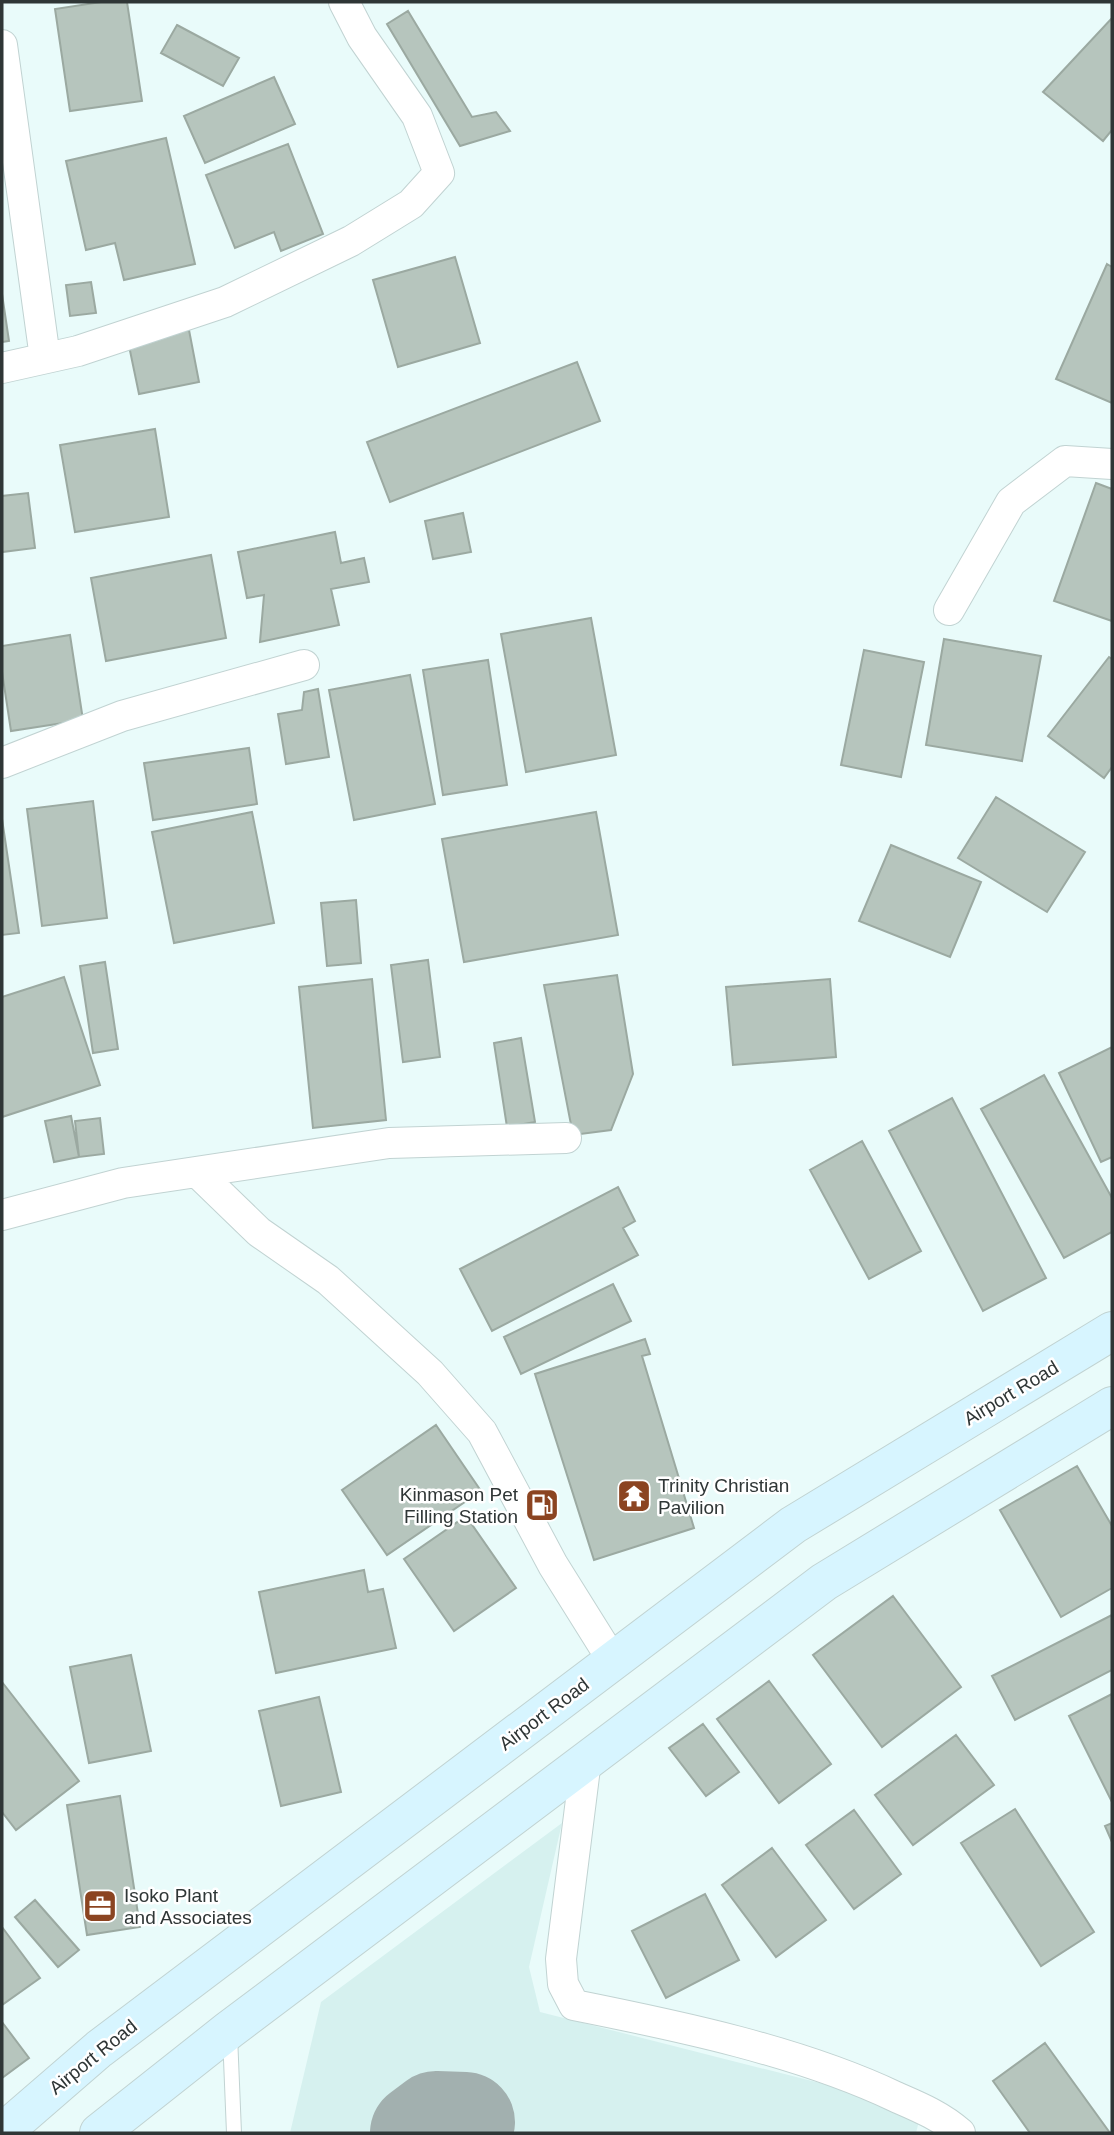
<svg xmlns="http://www.w3.org/2000/svg" width="1114" height="2135" font-family="Helvetica,sans-serif">
	<style>
		.built { fill: #d6f1ef }
		.lines { fill: none; stroke-linecap: round; stroke-linejoin: round }
		.taxiway { stroke: #a2b0af; stroke-width: 100 }
		.building { fill: #b6c5bd; stroke: #9ba9a1; stroke-width: 2 }
		.service-casing { stroke: #c1d3d2; stroke-width: 16 }
		.minor-casing { stroke: #c1d3d2; stroke-width: 32 }
		.secondary-casing { stroke: #c1d3d2; stroke-width: 40 }
		.service { stroke: #fff; stroke-width: 14 }
		.minor { stroke: #fff; stroke-width: 30 }
		.secondary { stroke: #d7f5ff; stroke-width: 38 }
		.labels { text-anchor: middle; dominant-baseline: central; stroke-width: 5; stroke-linejoin: round; paint-order: stroke }
		.street-label { font-size: 19px; fill: #2f3636; stroke: #fff }
		.poi-label { font-size: 19px; fill: #2f3636; stroke: #fff; text-anchor: start }
	</style>
	<rect width="100%" height="100%" fill="#e9fbfa"/>
	<!-- built -->
	<path class="built" d="M 562,1823 L 529,1967 L 540,2012 L 922,2109 L 916,2133 L 290,2133 L 321,2002 Z"/>
	<g class="lines">
		<!-- taxiway -->
		<path class="taxiway" d="M 420,2133 L 436,2121 L 465,2122"/>
	</g>
	<!-- building -->
	<path class="building" d="M 101,2 L 127,2 L 142,101 L 70,111 L 55,9 Z
		M 408,11 L 472,117 L 496,112 L 510,131 L 460,146 L 387,24 Z
		M 1112,18 L 1112,130 L 1103,141 L 1043,92 Z
		M 177,25 L 239,58 L 223,86 L 161,53 Z
		M 274,77 L 295,124 L 205,163 L 184,116 Z
		M 166,138 L 195,264 L 124,280 L 115,243 L 86,250 L 66,161 Z
		M 288,144 L 323,234 L 281,251 L 274,232 L 235,248 L 206,175 Z
		M 455,257 L 480,343 L 398,367 L 373,280 Z
		M 1107,264 L 1112,267 L 1112,403 L 1056,379 Z
		M 91,282 L 96,313 L 70,316 L 66,285 Z
		M 2,294 L 9,341 L 2,342 Z
		M 189,330 L 199,382 L 139,394 L 128,341 Z
		M 577,362 L 600,421 L 390,502 L 367,442 Z
		M 155,429 L 169,517 L 75,532 L 60,445 Z
		M 1096,483 L 1112,489 L 1112,621 L 1054,601 Z
		M 28,493 L 35,548 L 2,552 L 2,496 Z
		M 463,513 L 471,552 L 433,559 L 425,521 Z
		M 335,532 L 341,563 L 364,558 L 369,582 L 331,589 L 339,625 L 260,642 L 264,595 L 247,598 L 238,552 Z
		M 211,555 L 226,638 L 106,661 L 91,578 Z
		M 591,618 L 616,755 L 526,772 L 501,634 Z
		M 70,635 L 83,720 L 11,731 L 2,672 L 2,646 Z
		M 944,639 L 1041,656 L 1022,761 L 926,745 Z
		M 864,650 L 924,662 L 901,777 L 841,765 Z
		M 1109,657 L 1112,659 L 1112,767 L 1104,778 L 1048,736 Z
		M 488,660 L 507,785 L 443,795 L 423,670 Z
		M 410,675 L 435,804 L 354,820 L 329,690 Z
		M 318,689 L 329,757 L 286,764 L 278,714 L 302,710 L 304,692 Z
		M 249,748 L 257,804 L 153,820 L 144,763 Z
		M 996,797 L 1085,852 L 1047,912 L 958,858 Z
		M 93,801 L 107,918 L 42,926 L 27,809 Z
		M 252,812 L 274,923 L 174,943 L 152,832 Z
		M 596,812 L 618,935 L 464,962 L 442,839 Z
		M 2,819 L 19,933 L 2,935 Z
		M 891,845 L 981,882 L 950,957 L 859,921 Z
		M 356,900 L 361,963 L 327,966 L 321,903 Z
		M 428,960 L 440,1057 L 403,1062 L 391,965 Z
		M 105,962 L 118,1049 L 93,1053 L 80,966 Z
		M 617,975 L 633,1074 L 611,1130 L 573,1135 L 544,985 Z
		M 64,977 L 100,1085 L 2,1117 L 2,997 Z
		M 372,979 L 386,1120 L 313,1128 L 299,987 Z
		M 830,979 L 836,1057 L 733,1065 L 726,987 Z
		M 521,1038 L 535,1122 L 507,1127 L 494,1043 Z
		M 1112,1047 L 1112,1157 L 1101,1162 L 1059,1073 Z
		M 1044,1075 L 1112,1198 L 1112,1232 L 1064,1258 L 981,1109 Z
		M 952,1098 L 1046,1278 L 983,1311 L 889,1131 Z
		M 71,1116 L 79,1157 L 54,1162 L 45,1121 Z
		M 100,1118 L 104,1154 L 79,1157 L 75,1121 Z
		M 862,1141 L 921,1251 L 869,1279 L 810,1170 Z
		M 618,1187 L 635,1221 L 623,1228 L 638,1255 L 492,1331 L 460,1269 Z
		M 613,1284 L 631,1321 L 521,1374 L 504,1337 Z
		M 645,1339 L 650,1354 L 642,1356 L 694,1528 L 594,1560 L 535,1374 Z
		M 436,1425 L 481,1491 L 387,1555 L 342,1490 Z
		M 1077,1466 L 1112,1526 L 1112,1588 L 1061,1617 L 1000,1510 Z
		M 466,1516 L 516,1588 L 454,1631 L 404,1559 Z
		M 364,1570 L 368,1592 L 383,1589 L 396,1648 L 276,1673 L 259,1592 Z
		M 893,1596 L 961,1687 L 882,1747 L 813,1655 Z
		M 1112,1615 L 1112,1670 L 1015,1720 L 992,1676 Z
		M 131,1655 L 151,1751 L 89,1763 L 70,1667 Z
		M 769,1681 L 831,1764 L 779,1803 L 717,1719 Z
		M 2,1682 L 79,1781 L 16,1830 L 2,1812 Z
		M 1112,1694 L 1112,1802 L 1069,1716 Z
		M 319,1697 L 341,1792 L 281,1806 L 259,1711 Z
		M 703,1724 L 739,1772 L 706,1796 L 669,1748 Z
		M 956,1735 L 994,1785 L 913,1845 L 875,1795 Z
		M 120,1796 L 140,1927 L 87,1935 L 67,1805 Z
		M 1015,1809 L 1094,1932 L 1041,1966 L 961,1843 Z
		M 854,1810 L 901,1874 L 854,1909 L 806,1845 Z
		M 1112,1823 L 1112,1842 L 1105,1826 Z
		M 772,1848 L 826,1920 L 776,1957 L 722,1885 Z
		M 705,1894 L 739,1960 L 666,1998 L 632,1931 Z
		M 35,1900 L 79,1950 L 58,1967 L 15,1917 Z
		M 2,1927 L 40,1978 L 2,2005 Z
		M 2,2022 L 29,2058 L 2,2078 Z
		M 1045,2043 L 1110,2133 L 1030,2133 L 993,2081 Z"/>
	<g class="lines">
		<!-- service casing -->
		<g class="service-casing">
			<path id="service" d="M 230,2035 L 234,2133"/>
		</g>
		<!-- minor casing -->
		<g class="minor-casing">
			<path id="minor" d="M 2,45 L 45,358
				M 2,368 L 78,351 L 225,302 L 351,241 L 411,204 L 439,173 L 417,116 L 362,37 L 344,2
				M 949,610 L 1011,502 L 1065,461 L 1112,464
				M 2,763 L 122,716 L 304,665
				M 197,1172 L 259,1232 L 328,1280 L 430,1373 L 482,1432 L 553,1565 L 613,1661
				M 2,1215 L 123,1183 L 389,1143 L 566,1138
				M 586,1760 L 561,1959 L 563,1984 L 574,2005 C 679,2026 799,2051 896,2097 C 919,2107 941,2116 960,2133"/>
		</g>
		<!-- secondary casing -->
		<g class="secondary-casing">
			<path id="secondary" d="M 2,2133 L 99,2049 L 793,1525 L 1112,1331
				M 99,2133 L 229,2030 L 824,1582 L 1112,1406"/>
		</g>
		<!-- service -->
		<use href="#service" class="service"/>
		<!-- minor -->
		<use href="#minor" class="minor"/>
		<!-- secondary -->
		<use href="#secondary" class="secondary"/>
	</g>
	<!-- icons -->
	<defs>
		<g id="temple-square" transform="scale(1.75)"><rect x="-9" y="-9" width="18" height="18" rx="4" fill="#8b4421" stroke="#fff"/><path d="M0-6L5-2H3V0L6.5 2.5H4V6H1.5V3h-3V6H-4V2.5H-6.5L-3 0V-2H-5Z" fill="#fff"/></g>
		<g id="fuel-square" transform="scale(1.75)"><rect x="-9" y="-9" width="18" height="18" rx="4" fill="#8b4421" stroke="#fff"/><path d="M-5.5-6h7V0h2V4h1.3V-2.5L3-4.5l.8-.8L6-3V5H2.5V1h-1V6h-7ZM-4.2-4.7v3.2H.2V-4.7Z" fill="#fff"/></g>
		<g id="office-square" transform="scale(1.75)"><rect x="-9" y="-9" width="18" height="18" rx="4" fill="#8b4421" stroke="#fff"/><path d="M-6-3h4V-5.5h4V-3h4V5H-6ZM-1-4.5V-3h2v-1.5ZM-6 0V1H6V0Z" fill="#fff"/></g>
	</defs>
	<g fill-rule="evenodd">
		<use href="#temple-square" x="634" y="1496"/>
		<use href="#fuel-square" x="542" y="1505"/>
		<use href="#office-square" x="100" y="1906"/>
	</g>
	<g class="labels">
		<!-- street labels -->
		<g class="street-label">
			<text transform="translate(1011 1393) rotate(-31)">Airport Road</text>
			<text transform="translate(544 1714) rotate(-37)">Airport Road</text>
			<text transform="translate(93 2057) rotate(-39)">Airport Road</text>
		</g>
		<!-- poi labels -->
		<g class="poi-label">
			<text x="658" y="1485">Trinity Christian<tspan x="658" dy="22">Pavilion</tspan></text>
			<text x="518" y="1494" text-anchor="end">Kinmason Pet<tspan x="518" dy="22">Filling Station</tspan></text>
			<text x="124" y="1895">Isoko Plant<tspan x="124" dy="22">and Associates</tspan></text>
		</g>
	</g>
	<!-- border -->
	<rect width="1114" height="2135" fill="none" stroke="#2f3636" stroke-width="7"/>
</svg>
